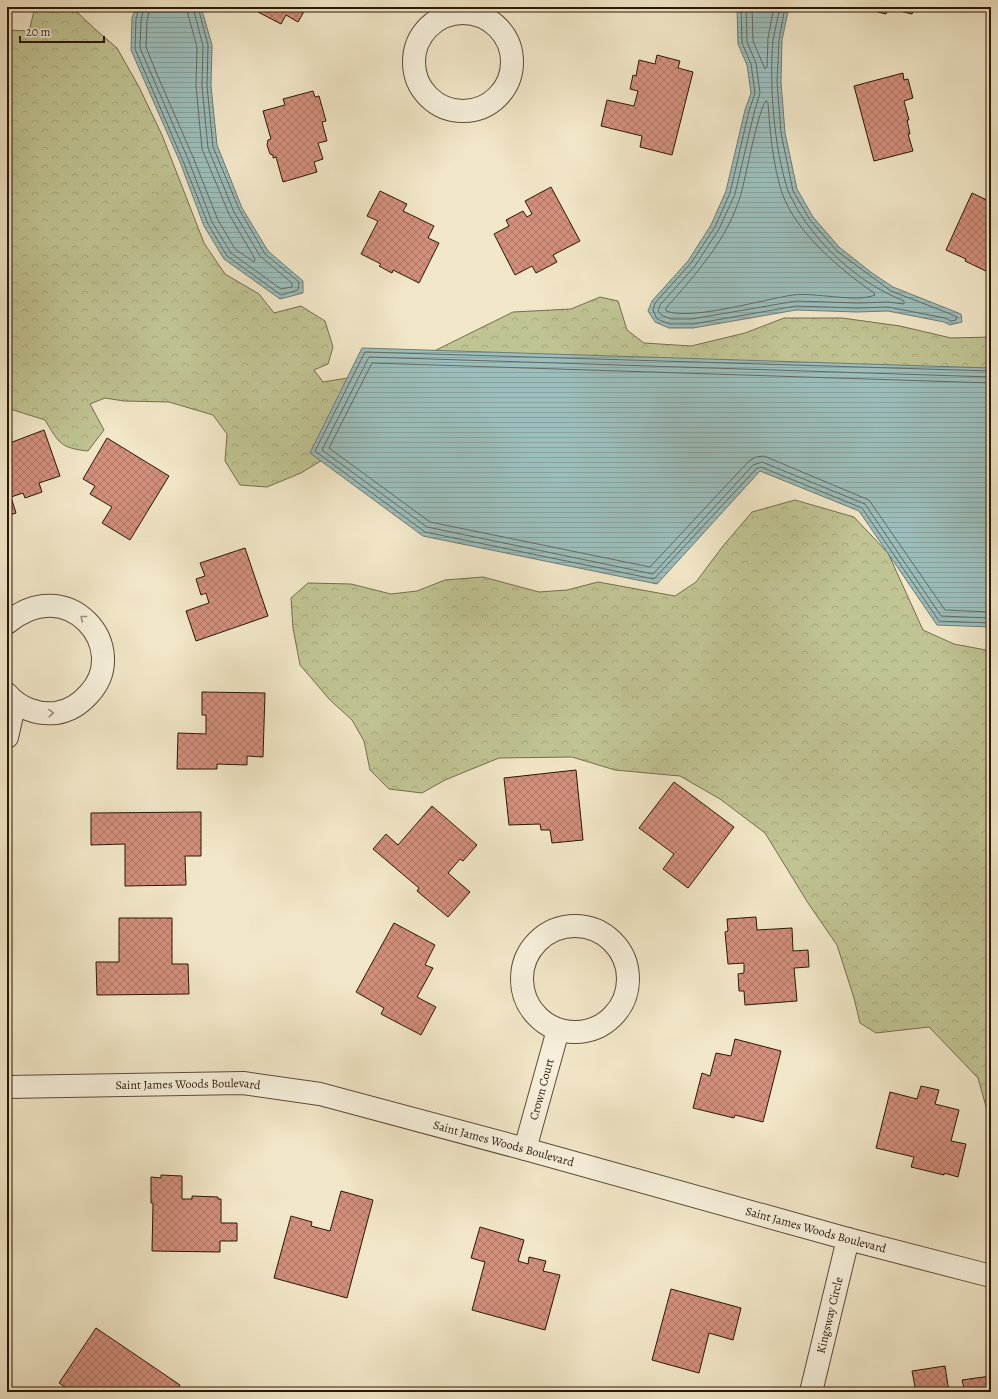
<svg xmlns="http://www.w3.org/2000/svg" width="998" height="1399" font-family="Alegreya,serif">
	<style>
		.forest { fill: url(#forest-crowns); stroke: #756d4c }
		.water { fill: url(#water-rules); stroke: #6e7b73 }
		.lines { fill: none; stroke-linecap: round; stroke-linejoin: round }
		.shore { stroke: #636a61; stroke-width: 1 }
		.building { fill: url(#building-cross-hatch); stroke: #2a1706 }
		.minor-casing { stroke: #5c4b36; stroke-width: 24 }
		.minor { stroke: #f6efdb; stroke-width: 22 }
		.oneway { stroke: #9a8e7b }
		.labels { text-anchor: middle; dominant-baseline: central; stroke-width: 3; stroke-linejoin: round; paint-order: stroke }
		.street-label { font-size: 12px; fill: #2a1706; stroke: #f6efdb }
	</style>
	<defs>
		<pattern id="forest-crowns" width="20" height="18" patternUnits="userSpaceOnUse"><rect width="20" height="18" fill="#c0c392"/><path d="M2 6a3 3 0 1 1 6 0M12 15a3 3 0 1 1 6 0" fill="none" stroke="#a5a77c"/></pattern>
		<pattern id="water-rules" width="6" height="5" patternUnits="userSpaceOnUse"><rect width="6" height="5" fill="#9cbebc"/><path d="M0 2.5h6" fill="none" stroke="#87a3a0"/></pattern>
		<pattern id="building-cross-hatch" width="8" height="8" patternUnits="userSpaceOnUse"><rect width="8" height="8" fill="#d28f7c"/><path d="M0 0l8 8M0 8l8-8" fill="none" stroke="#ab7464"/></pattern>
	</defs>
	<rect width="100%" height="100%" fill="#f1e6c7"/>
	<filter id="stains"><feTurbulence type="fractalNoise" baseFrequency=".005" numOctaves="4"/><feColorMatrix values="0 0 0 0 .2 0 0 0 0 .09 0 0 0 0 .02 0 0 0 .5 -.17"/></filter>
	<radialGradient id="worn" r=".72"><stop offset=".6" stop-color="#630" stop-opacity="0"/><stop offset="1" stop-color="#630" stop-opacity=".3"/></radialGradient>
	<!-- forest -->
	<path class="forest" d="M 35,7 L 76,7 L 77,12 L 96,30 L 117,48 L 139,87 L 162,135 L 204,243 L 225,274 L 259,294 L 274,313 L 301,306 L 325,321 L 333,347 L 328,364 L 314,370 L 323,382 L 366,375 L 416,360 L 513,312 L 571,309 L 600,297 L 618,301 L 627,330 L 644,343 L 691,346 L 745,333 L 784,318 L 842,318 L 900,326 L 951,338 L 991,337 L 991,410 L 337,451 L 301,473 L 267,487 L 240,485 L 225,461 L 227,434 L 213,415 L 169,402 L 124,401 L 105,398 L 90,404 L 104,430 L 88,451 C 60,448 59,443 45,420 L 7,408 L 7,30 L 29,31 Z
		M 795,500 L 854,517 L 888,553 L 923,630 L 954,644 L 991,651 L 991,1111 L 987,1110 L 978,1078 L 929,1027 L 876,1033 L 860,1023 L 854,998 L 837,945 L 808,903 L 765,833 L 720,799 L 680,776 L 615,770 L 572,757 L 499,758 L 445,780 L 422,793 L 389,789 L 370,770 L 364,741 L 352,720 L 330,700 L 300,665 L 293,628 L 291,598 L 308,583 L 351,584 L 391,594 L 417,591 L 445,580 L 483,577 L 539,592 L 567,590 L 598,582 L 675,596 L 696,582 L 723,546 L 752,512 Z"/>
	<!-- water -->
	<path class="water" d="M 136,7 L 201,7 L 212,45 L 211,86 L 217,145 L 242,208 L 268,251 L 303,281 L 303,293 L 280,299 L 224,259 L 204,226 L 180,162 L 131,50 L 132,18 Z
		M 737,7 L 789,7 L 782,40 L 781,82 L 785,133 L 797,189 L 813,217 L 839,247 L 872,273 L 893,287 L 961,314 L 962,322 L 950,325 L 944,322 L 888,311 L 857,312 L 796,310 L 693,328 L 669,328 L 655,322 L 648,311 L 652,301 L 688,261 L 711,225 L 726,191 L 745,110 L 751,93 L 747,65 L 738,44 Z
		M 362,348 L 991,368 L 991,627 L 937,625 L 859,511 L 760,471 L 657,584 L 423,536 L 310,453 Z"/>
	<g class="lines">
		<!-- shore -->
		<path class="shore" d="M 139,7 L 136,19 L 135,49 L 183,161 L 208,224 L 227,256 L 281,295 L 298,290 L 299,282 L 265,254 L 239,209 L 213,147 L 207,86 L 208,45 L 198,7
			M 144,7 L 141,20 L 140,48 L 188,159 L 212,222 L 231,253 L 281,289 L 292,287 L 292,283 L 260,256 L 234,212 L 208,148 L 202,86 L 203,46 L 193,7
			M 150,7 L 147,21 L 146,47 L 156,72 L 193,157 L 218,220 L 235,249 L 254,262 L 255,259 L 229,214 L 202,149 L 196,86 L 197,47 L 186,7
			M 741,7 L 742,43 L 751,64 L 755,93 L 749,111 L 730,193 L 715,227 L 691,263 L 655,303 L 653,310 L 657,319 L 670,324 L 693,324 L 796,306 L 857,308 L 888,307 L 945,318 L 951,321 L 956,320 L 957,317 L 948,313 L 891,291 L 837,251 L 810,220 L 793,191 L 781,133 L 777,82 L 779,40 L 785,7
			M 746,7 L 747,42 L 756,63 L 760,93 L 754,113 L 735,194 L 719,229 L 695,266 L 660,305 L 658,311 L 661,315 L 671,319 L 692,319 L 796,301 L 857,303 L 888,302 L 904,304 L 904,301 C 861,284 820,248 796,207 C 794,202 790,196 788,191 C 774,148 769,84 773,40 C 775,29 778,18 780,7
			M 752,7 L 753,41 L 765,69 L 767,67 L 768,38 L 774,7
			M 766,101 L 768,103 C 770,132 773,165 782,193 C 796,233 841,270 874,293 L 875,295 C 856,303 815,292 793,295 C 764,299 692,321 666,311 L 666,308 C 696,274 728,239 741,194 C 745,180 759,106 766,101 Z
			M 991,371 L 365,352 L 315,451 L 425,532 L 654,579 L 756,469 L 761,467 L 862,508 L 939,621 L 991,623
			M 991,377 L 369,357 L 322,450 L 427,527 L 653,574 L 753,465 L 762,462 L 865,504 L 941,616 L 991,618
			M 991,383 L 372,363 L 329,448 L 430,522 L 650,567 L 749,461 L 756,457 L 764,456 L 869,500 L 945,610 L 991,612"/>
	</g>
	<!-- building -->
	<path class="building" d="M 261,7 L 309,7 L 308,9 L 306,8 L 298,22 L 286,15 L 281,24 L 258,12 Z
		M 629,7 L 667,7 L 629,11 Z
		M 858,7 L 914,7 L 912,14 L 888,8 L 886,14 Z
		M 657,55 L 680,61 L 678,68 L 693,72 L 672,155 L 640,147 L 642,136 L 601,126 L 607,100 L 634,106 L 638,91 L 630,89 L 633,75 L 636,76 L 639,60 L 655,64 Z
		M 903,73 L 904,80 L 908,79 L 913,98 L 904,101 L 909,120 L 907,120 L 910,134 L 908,134 L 913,151 L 874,161 L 854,86 Z
		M 313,91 L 315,97 L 319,96 L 326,121 L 322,122 L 327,141 L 318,143 L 323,159 L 314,162 L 317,172 L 283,182 L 276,157 L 273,158 L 273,155 L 270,154 L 267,145 L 268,140 L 271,139 L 263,111 L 285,105 L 283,99 Z
		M 551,187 L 580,241 L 553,255 L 557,262 L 536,273 L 532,266 L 515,275 L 494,234 L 509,226 L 506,220 L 523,211 L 527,217 L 532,214 L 525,201 Z
		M 380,191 L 407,204 L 403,211 L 434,226 L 428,238 L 439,243 L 419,283 L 393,270 L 392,273 L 390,272 L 379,266 L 381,264 L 361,254 L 378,221 L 367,216 Z
		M 972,193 L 991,202 L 991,276 L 989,275 L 990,273 L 965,261 L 966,259 L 946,250 Z
		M 44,430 L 60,476 L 39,483 L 42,492 L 25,498 L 23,493 L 11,497 L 16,513 L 7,516 L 7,444 Z
		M 107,438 L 169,476 L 130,540 L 102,523 L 112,507 L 90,494 L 95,486 L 83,479 Z
		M 245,548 L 268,616 L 196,641 L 186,611 L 209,603 L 206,593 L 201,595 L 196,579 L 205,576 L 200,563 Z
		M 202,692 L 265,693 L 263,757 L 247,756 L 247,765 L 217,764 L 217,769 L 177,769 L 178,733 L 206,734 L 206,715 L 202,715 Z
		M 576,770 L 583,840 L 552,843 L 550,830 L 541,830 L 540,824 L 509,825 L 504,778 Z
		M 674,782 L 734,827 L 688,888 L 663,869 L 674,854 L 639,828 Z
		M 432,806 L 477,845 L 463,861 L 460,859 L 448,873 L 470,892 L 448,917 L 417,891 L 419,888 L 373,849 L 386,834 L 398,845 Z
		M 201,812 L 201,856 L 185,856 L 186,885 L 125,886 L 125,844 L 91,845 L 91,813 Z
		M 756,917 L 757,930 L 792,928 L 793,951 L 808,950 L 809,967 L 794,968 L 797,1001 L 745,1005 L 744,991 L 739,991 L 738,974 L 744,973 L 744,963 L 728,964 L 725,932 L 728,931 L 727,919 Z
		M 119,918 L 172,918 L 172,964 L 188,964 L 189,994 L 97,995 L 96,962 L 119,962 Z
		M 394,923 L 435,945 L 425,965 L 433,968 L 417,997 L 436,1007 L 421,1035 L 381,1014 L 384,1008 L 356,992 Z
		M 735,1039 L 781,1051 L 763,1122 L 735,1115 L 734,1118 L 693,1108 L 702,1073 L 710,1076 L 716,1053 L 731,1056 Z
		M 921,1086 L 939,1090 L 935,1104 L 959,1110 L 951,1141 L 966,1144 L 958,1177 L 944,1173 L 944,1175 L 911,1167 L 914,1157 L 876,1148 L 890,1092 L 917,1099 Z
		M 161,1175 L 182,1176 L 182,1199 L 192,1199 L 192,1196 L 218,1197 L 218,1199 L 221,1199 L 221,1223 L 237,1223 L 237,1241 L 220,1241 L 220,1252 L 152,1251 L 153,1203 L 151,1203 L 151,1177 L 161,1178 Z
		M 341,1191 L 373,1200 L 347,1298 L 274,1278 L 291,1216 L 312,1222 L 311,1226 L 330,1231 Z
		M 480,1227 L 524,1240 L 518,1261 L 528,1264 L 529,1257 L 546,1261 L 543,1271 L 560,1275 L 545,1330 L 472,1310 L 485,1262 L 471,1258 Z
		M 671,1289 L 741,1308 L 733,1340 L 709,1333 L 699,1373 L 652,1360 Z
		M 96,1328 L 180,1385 L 176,1392 L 72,1392 L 59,1383 Z
		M 945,1366 L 949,1392 L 916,1392 L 912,1371 Z
		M 991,1376 L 991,1392 L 965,1392 L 962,1380 Z"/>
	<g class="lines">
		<!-- minor casing -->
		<g class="minor-casing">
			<g id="minor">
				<circle cx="463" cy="62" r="49"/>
				<path d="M 7,623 C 68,571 132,648 89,694 C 80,704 70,711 56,713 C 37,715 19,708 7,694"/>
				<path d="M 7,737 L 15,702"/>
				<circle cx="575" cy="979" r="53"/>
				<path id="s1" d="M 7,1087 L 243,1083 L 320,1094 L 525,1149 L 848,1239 L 991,1276"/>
				<path id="s2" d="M 525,1149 L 558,1030"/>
				<path id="s3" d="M 811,1392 L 848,1239"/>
			</g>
		</g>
		<!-- minor -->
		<use href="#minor" class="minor"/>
	</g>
	<!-- one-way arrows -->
	<defs><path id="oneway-chevron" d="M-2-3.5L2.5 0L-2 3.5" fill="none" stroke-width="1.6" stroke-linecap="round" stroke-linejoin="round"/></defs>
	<g class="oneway">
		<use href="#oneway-chevron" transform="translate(83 618) rotate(-141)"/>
		<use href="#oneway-chevron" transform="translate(51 713) rotate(-3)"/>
	</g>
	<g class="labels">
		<!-- street labels -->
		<g class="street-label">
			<text stroke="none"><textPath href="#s1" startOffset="181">Saint James Woods Boulevard</textPath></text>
			<text stroke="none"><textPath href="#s2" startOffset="62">Crown Court</textPath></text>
			<text stroke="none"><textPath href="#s1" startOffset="504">Saint James Woods Boulevard</textPath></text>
			<text stroke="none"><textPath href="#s1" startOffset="828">Saint James Woods Boulevard</textPath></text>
			<text stroke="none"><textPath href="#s3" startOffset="79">Kingsway Circle</textPath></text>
		</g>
	</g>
	<!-- margin -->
	<rect width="998" height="1399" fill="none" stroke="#f1e6c7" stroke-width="24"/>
	<rect x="8" y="8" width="982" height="1383" fill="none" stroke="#2a1706" stroke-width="2"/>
	<rect x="12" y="12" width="974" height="1375" fill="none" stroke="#2a1706"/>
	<!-- scale -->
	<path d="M20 36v6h84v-6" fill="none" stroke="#2a1706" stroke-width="2"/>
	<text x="26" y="36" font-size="12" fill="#2a1706" stroke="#f6efdb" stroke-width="3" paint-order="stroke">20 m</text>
	<rect width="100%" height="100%" filter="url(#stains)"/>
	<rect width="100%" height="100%" fill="url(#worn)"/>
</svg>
